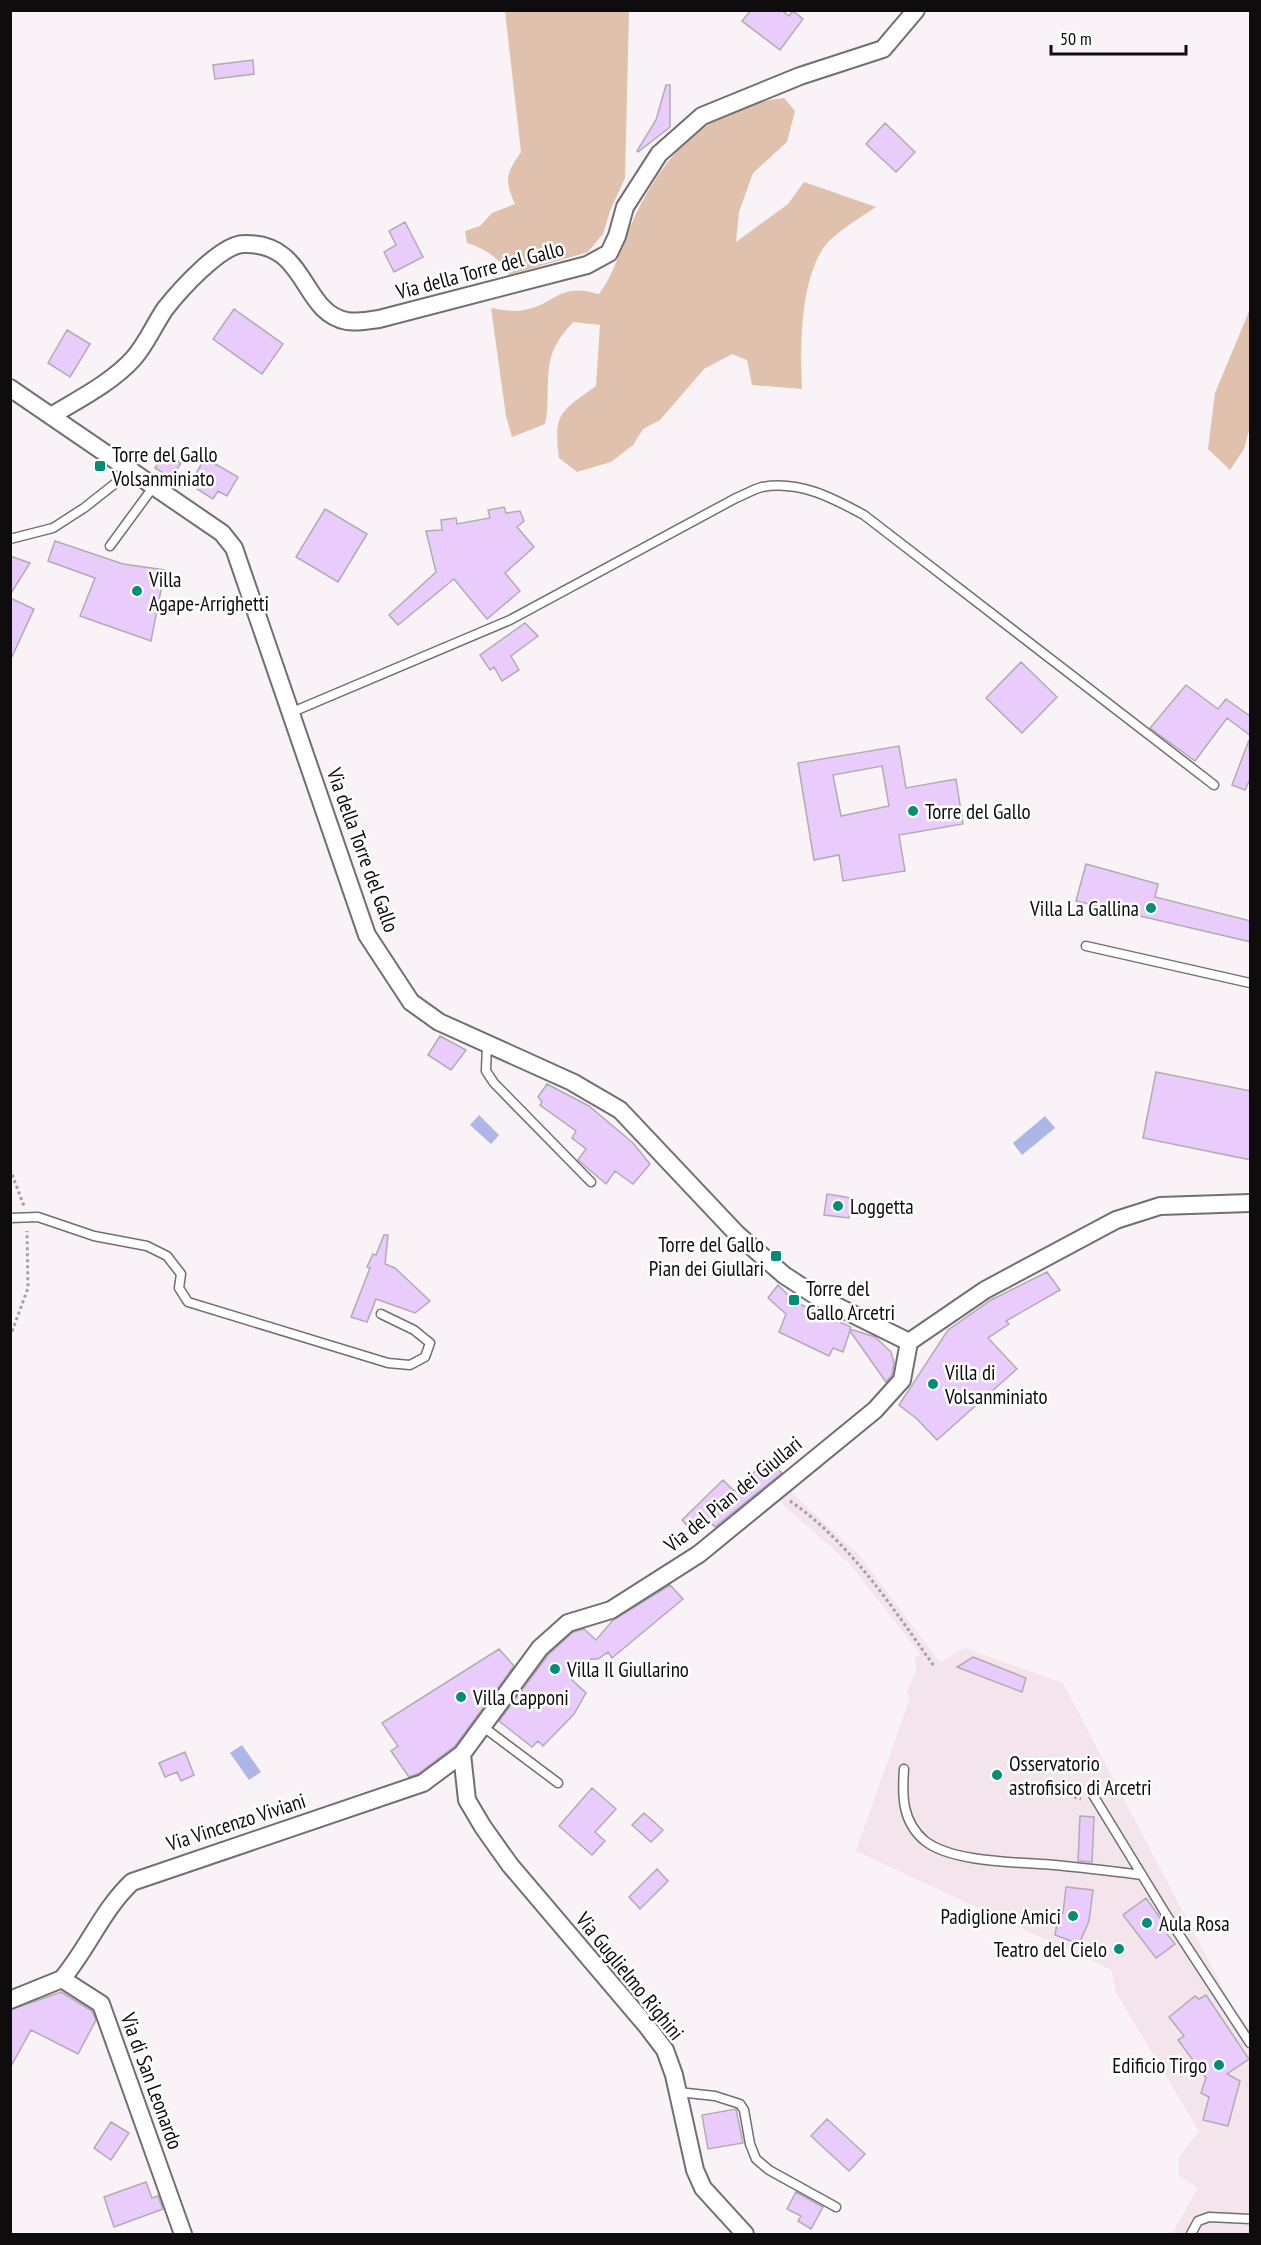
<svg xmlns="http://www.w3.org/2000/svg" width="1261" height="2245" font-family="'PT Sans Narrow',sans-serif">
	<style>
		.built { fill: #f4e5ec }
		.green { fill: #e0c1ad }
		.water { fill: #aeb6e8 }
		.building { fill: #e9ccfc; stroke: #afacb2; stroke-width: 1.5; fill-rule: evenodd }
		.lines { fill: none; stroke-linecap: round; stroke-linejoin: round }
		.lane-casing { stroke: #746e71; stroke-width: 11 }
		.street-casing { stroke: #746e71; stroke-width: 20 }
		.path { stroke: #a5a0a3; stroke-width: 3; stroke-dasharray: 3 3; stroke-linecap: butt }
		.lane { stroke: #fff; stroke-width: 8 }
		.street { stroke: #fff; stroke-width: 16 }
		.poi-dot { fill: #018e78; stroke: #fff; stroke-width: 2 }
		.labels { text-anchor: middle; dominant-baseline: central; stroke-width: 5; stroke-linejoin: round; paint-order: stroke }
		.street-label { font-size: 21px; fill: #0e0c0d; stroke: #fff }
		.poi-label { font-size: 21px; fill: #0e0c0d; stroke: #fff; text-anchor: start }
	</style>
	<rect width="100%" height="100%" fill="#f9f2f6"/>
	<!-- built -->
	<path class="built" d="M 787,1488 L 859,1555 L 940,1662 L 965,1648 L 1063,1683 L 1234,2009 L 1250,2029 L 1250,2234 L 1157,2234 L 1172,2233 L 1198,2188 L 1179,2176 L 1179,2157 L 1199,2131 L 1117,1994 L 1111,1970 L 856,1851 L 910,1698 L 907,1692 L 916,1671 L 915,1657 L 920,1654 L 849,1563 L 775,1498 Z"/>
	<!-- green -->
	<path class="green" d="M 505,11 L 629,11 L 625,178 L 610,211 L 603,234 L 588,252 L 509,275 C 498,257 486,249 467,243 L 465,231 L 480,226 L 492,213 L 515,204 C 504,179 506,174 521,152 Z
		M 784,98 L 795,111 L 787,142 L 753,173 L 739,212 L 736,242 L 788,204 L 804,182 L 876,207 C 861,217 831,235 822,250 C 800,286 800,349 802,389 L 752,385 L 747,360 L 732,354 L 704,369 L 660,420 L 643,429 L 633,445 L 611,462 L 577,472 L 559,458 C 553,413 561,411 596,386 L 600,325 L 573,322 C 567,329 560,337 556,345 C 543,368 551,399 545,424 L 512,437 L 506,416 L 491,308 C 502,310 513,312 524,310 C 557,304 557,282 599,294 C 614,274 620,250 630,227 C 661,157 704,107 784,98 Z
		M 1250,309 L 1250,427 L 1244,449 L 1230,470 L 1208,449 L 1215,393 Z"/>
	<!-- water -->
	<path class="water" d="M 479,1115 L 499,1135 L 491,1144 L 470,1125 Z
		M 1045,1116 L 1055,1128 L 1022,1155 L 1013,1143 Z
		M 242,1745 L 261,1772 L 249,1780 L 230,1753 Z"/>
	<!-- building -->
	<path class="building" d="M 751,10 L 781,10 L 789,16 L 793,11 L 803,19 L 780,50 L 742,21 Z
		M 253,60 L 254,74 L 215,79 L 213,65 Z
		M 666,85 L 670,85 L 670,127 L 638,152 L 637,151 L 656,120 Z
		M 885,123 L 915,152 L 896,172 L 866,144 Z
		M 405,222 L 423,257 L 394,272 L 384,252 L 396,245 L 389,231 Z
		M 234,309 L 283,344 L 262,374 L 213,339 Z
		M 67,330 L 90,344 L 70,377 L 48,363 Z
		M 164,453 L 181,463 L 171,478 L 155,468 Z
		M 205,458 L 238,477 L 227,496 L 218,491 L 213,499 L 197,489 L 202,480 L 195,475 Z
		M 504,507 L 506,513 L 520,511 L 524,521 L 517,527 L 534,547 L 505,573 L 520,591 L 487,619 L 454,579 L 398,625 L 389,615 L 436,572 L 426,531 L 442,530 L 441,520 L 456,518 L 457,524 L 490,518 L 488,510 Z
		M 325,509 L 367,534 L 338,582 L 296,557 Z
		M 55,541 L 123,564 L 165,570 L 151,641 L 80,616 L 95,578 L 48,561 Z
		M 10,556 L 30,563 L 10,595 Z
		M 10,598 L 34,609 L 10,661 Z
		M 525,623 L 538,636 L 511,656 L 519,670 L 502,681 L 494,667 L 490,670 L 480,655 Z
		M 1021,662 L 1057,697 L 1022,733 L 986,698 Z
		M 1186,685 L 1218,709 L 1226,699 L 1251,717 L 1251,736 L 1227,718 L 1195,761 L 1150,728 Z
		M 1249,740 L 1251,777 L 1245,790 L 1232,785 Z
		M 899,746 L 906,788 L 956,779 L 963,824 L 899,835 L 905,871 L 843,881 L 839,855 L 814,860 L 798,763 ZM 882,766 L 889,806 L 841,816 L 833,775 Z
		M 1086,864 L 1158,884 L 1155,897 L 1251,921 L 1251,942 L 1076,901 Z
		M 440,1036 L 466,1050 L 451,1070 L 428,1055 Z
		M 1156,1072 L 1251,1091 L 1251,1160 L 1143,1138 Z
		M 547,1084 L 589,1106 L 633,1143 L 650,1164 L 633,1184 L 615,1171 L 606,1184 L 578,1160 L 586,1149 L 572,1138 L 576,1131 L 540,1105 L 542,1102 L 538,1097 Z
		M 827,1194 L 852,1198 L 849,1218 L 824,1215 Z
		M 384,1235 L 388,1235 L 385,1264 L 395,1268 L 430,1301 L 415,1313 L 376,1299 L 367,1322 L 351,1317 L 370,1268 L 367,1267 L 373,1254 L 376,1255 Z
		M 1047,1272 L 1060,1290 L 1006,1321 L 1009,1324 L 988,1338 L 1017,1369 L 937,1440 L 917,1419 L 899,1405 L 948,1330 L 991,1300 Z
		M 778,1285 L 795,1302 L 851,1327 L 850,1329 L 875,1337 L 891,1352 L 894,1363 L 892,1375 L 886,1382 L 850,1331 L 843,1352 L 833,1348 L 829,1356 L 779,1332 L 786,1314 L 768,1298 Z
		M 767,1460 L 782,1473 L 715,1527 L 709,1521 L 694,1533 L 682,1520 L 723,1480 L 734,1491 Z
		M 670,1585 L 683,1599 L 612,1658 L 608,1652 L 598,1659 L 591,1659 L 570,1678 L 586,1693 L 574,1714 L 543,1746 L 538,1741 L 532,1747 L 499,1721 L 548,1655 L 573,1632 L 584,1629 L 596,1640 L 613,1620 Z
		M 499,1649 L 514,1666 L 455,1746 L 418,1774 L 409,1777 L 391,1751 L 398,1746 L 382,1723 Z
		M 973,1657 L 1026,1678 L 1022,1692 L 957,1667 Z
		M 185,1752 L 194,1775 L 181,1781 L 177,1772 L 165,1777 L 159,1763 Z
		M 592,1788 L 616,1809 L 595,1832 L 605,1841 L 592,1855 L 559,1826 Z
		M 644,1813 L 663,1830 L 651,1842 L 632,1825 Z
		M 1080,1816 L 1094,1817 L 1092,1862 L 1078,1861 Z
		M 657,1869 L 668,1881 L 640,1909 L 629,1897 Z
		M 1066,1887 L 1093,1890 L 1089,1921 L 1079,1944 L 1055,1935 L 1058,1918 L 1063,1913 Z
		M 1146,1898 L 1170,1932 L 1167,1934 L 1175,1944 L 1156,1958 L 1123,1915 Z
		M 61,1992 L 92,2011 L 96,2020 L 78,2054 L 31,2030 L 10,2068 L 10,2010 Z
		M 1206,1995 L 1249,2059 L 1227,2074 L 1240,2081 L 1228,2126 L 1203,2120 L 1209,2097 L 1201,2093 L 1206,2078 L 1178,2040 L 1184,2036 L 1169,2017 L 1195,1996 L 1199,1999 Z
		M 736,2109 L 743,2143 L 708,2149 L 702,2115 Z
		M 827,2119 L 865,2154 L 849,2171 L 811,2136 Z
		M 111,2122 L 129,2133 L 111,2160 L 94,2148 Z
		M 146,2182 L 152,2198 L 158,2196 L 163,2209 L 114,2227 L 104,2197 Z
		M 796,2192 L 823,2207 L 811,2229 L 798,2221 L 801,2216 L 787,2209 Z"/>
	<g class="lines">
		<!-- lane casing -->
		<g class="lane-casing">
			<path id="lane" d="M 10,539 L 53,528 L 84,508 L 131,471
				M 110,546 L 154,486
				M 290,713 L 510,620 L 736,498 C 744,495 754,489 762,487 C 799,480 833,498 864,515 L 1214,785
				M 1086,946 L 1250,983
				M 487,1044 L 486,1071 L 494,1083 L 591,1182
				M 10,1218 L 38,1217 L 94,1236 L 147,1246 L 167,1256 L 181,1274 L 179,1288 L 188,1302 L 388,1363 L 410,1365 L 425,1357 L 430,1343 L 414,1330 L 381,1314
				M 482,1726 L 558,1783
				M 904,1769 C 902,1796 902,1822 925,1841 C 953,1863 1020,1862 1055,1865 C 1084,1868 1113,1871 1142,1875
				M 1093,1795 L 1167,1916 L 1250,2043
				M 678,2092 L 715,2096 L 740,2104 L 744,2110 L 750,2144 L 756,2159 L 769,2170 L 836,2207
				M 1191,2234 L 1198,2221 L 1209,2217 L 1250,2219"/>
		</g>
		<!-- street casing -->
		<g class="street-casing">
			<path id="street" d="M 10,388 L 222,533 L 234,548 L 367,935 L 411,1002 L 439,1022 L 572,1082 L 620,1110 L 737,1234 L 784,1275 L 816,1296 L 909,1342
				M 51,416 C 79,399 111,383 133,359 C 146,345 154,325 165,309 C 179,291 221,244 244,244 C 308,242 301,313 347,321 C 356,323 369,320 379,319 L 587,265 L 609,253 L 617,236 L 625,207 L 659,154 L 702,116 L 800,76 L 883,49 L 916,10
				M 909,1342 L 985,1290 L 1116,1220 L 1160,1206 L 1250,1203
				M 462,1754 L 467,1800 L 483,1827 L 510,1865 L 646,2025 L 665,2050 L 674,2075 L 695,2170 L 703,2188 L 745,2234
				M 62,1979 C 88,1948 103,1909 132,1882 L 423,1783 L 462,1754 L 540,1648 L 568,1623 L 611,1610 L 699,1554 L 875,1410 L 902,1380 L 909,1342
				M 10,2000 L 62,1979 L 101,2004 L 183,2234"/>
		</g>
		<!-- path -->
		<path class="path" d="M 10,1169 L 24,1206
			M 10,1337 L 28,1288 L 27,1231
			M 790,1501 C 851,1543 892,1607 934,1666
			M 1051,1790 L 1081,1799"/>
		<!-- lane -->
		<use href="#lane" class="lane"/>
		<!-- street -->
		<use href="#street" class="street"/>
	</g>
	<!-- markers -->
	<g class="poi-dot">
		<rect x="94" y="460" width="12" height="12" rx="3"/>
		<circle cx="137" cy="591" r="6"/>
		<circle cx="913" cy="811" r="6"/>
		<circle cx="1151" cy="908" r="6"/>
		<circle cx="838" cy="1206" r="6"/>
		<rect x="770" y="1250" width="12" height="12" rx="3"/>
		<rect x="788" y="1294" width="12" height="12" rx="3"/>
		<circle cx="933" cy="1384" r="6"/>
		<circle cx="555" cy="1669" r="6"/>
		<circle cx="461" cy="1697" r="6"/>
		<circle cx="997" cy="1775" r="6"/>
		<circle cx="1073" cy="1916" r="6"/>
		<circle cx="1147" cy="1923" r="6"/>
		<circle cx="1119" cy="1949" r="6"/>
		<circle cx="1219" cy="2065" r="6"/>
	</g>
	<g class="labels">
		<!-- street labels -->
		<g class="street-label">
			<text transform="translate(480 270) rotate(-15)">Via della Torre del Gallo</text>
			<text transform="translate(363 850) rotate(70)">Via della Torre del Gallo</text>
			<text transform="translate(733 1494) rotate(-39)">Via del Pian dei Giullari</text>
			<text transform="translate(236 1822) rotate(-18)">Via Vincenzo Viviani</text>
			<text transform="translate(630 1976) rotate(51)">Via Guglielmo Righini</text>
			<text transform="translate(152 2081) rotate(70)">Via di San Leonardo</text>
		</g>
		<!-- poi labels -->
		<g class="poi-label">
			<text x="112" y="454">Torre del Gallo<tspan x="112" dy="24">Volsanminiato</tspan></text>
			<text x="149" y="579">Villa<tspan x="149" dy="24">Agape-Arrighetti</tspan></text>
			<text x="925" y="811">Torre del Gallo</text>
			<text x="1139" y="908" text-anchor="end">Villa La Gallina</text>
			<text x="850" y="1206">Loggetta</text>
			<text x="764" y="1244" text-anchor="end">Torre del Gallo<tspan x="764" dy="24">Pian dei Giullari</tspan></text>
			<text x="806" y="1288">Torre del<tspan x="806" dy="24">Gallo Arcetri</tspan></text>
			<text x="945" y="1372">Villa di<tspan x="945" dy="24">Volsanminiato</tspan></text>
			<text x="567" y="1669">Villa Il Giullarino</text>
			<text x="473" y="1697">Villa Capponi</text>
			<text x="1009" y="1763">Osservatorio<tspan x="1009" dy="24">astrofisico di Arcetri</tspan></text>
			<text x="1061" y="1916" text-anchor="end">Padiglione Amici</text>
			<text x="1159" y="1923">Aula Rosa</text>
			<text x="1107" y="1949" text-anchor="end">Teatro del Cielo</text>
			<text x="1207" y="2065" text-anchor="end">Edificio Tirgo</text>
		</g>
	</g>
	<!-- border -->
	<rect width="1261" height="2245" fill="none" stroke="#0e0c0d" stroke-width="24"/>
	<!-- scale -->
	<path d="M1051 45v9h135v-9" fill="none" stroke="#0e0c0d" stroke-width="3"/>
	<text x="1060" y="45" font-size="18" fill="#0e0c0d" stroke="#ffffff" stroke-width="4.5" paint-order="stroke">50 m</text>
</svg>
